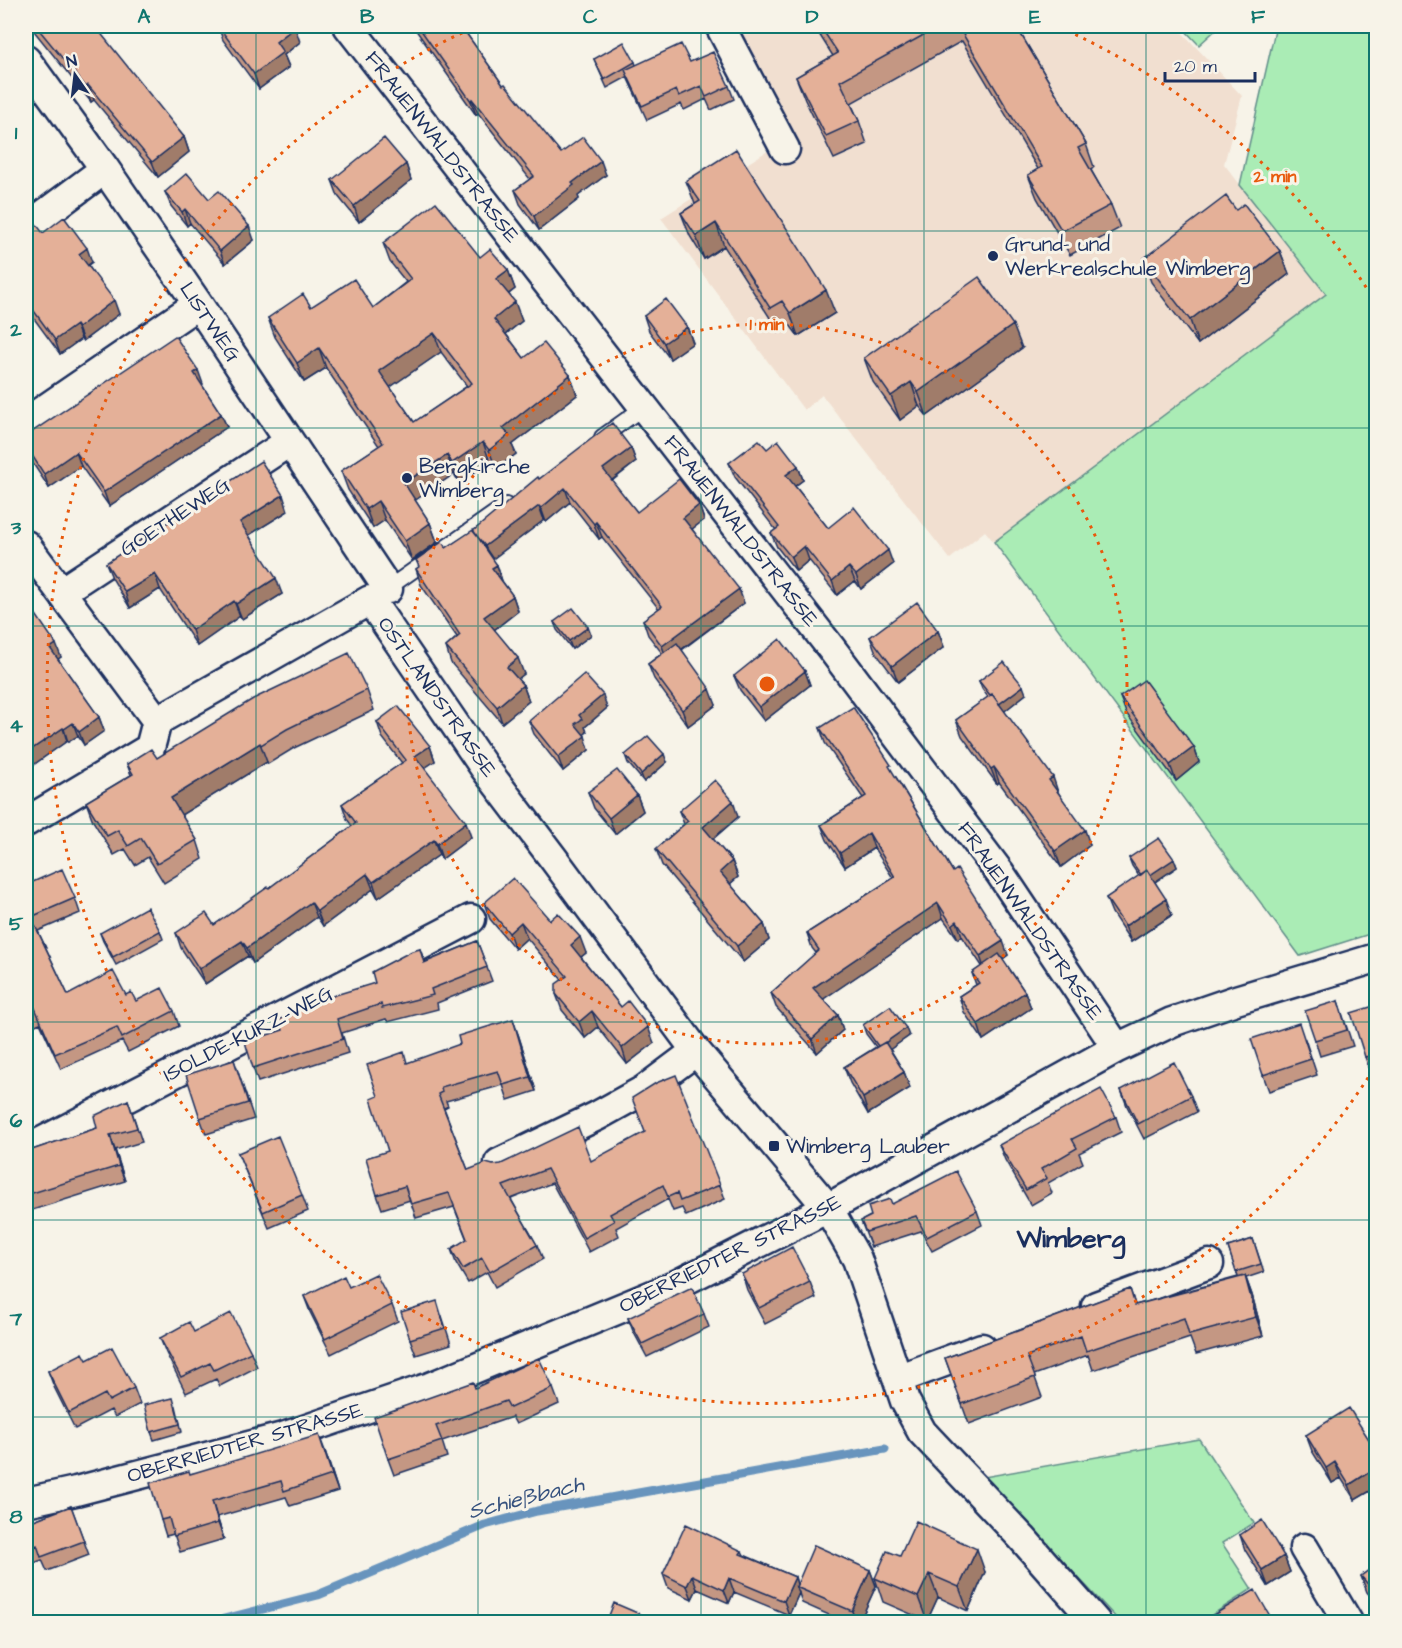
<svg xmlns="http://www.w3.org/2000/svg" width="1402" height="1648" font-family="'Architects Daughter',sans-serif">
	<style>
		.built { fill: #f1dfd0 }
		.green { fill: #aaecb5; stroke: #628e8a; stroke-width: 1.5 }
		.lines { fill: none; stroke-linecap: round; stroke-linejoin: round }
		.stream { stroke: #6894bd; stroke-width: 9 }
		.lane-casing { stroke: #1b2f5e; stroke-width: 18 }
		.street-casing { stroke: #1b2f5e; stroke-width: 33 }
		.lane { stroke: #f7f3e8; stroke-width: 14 }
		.street { stroke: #f7f3e8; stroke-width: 28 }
		.wall { fill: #c49783; stroke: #1b2f5e; stroke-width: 1.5; fill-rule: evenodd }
		.shaded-wall { fill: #a07b6a; stroke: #1b2f5e; stroke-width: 1.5 }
		.building { fill: #e4b098; stroke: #1b2f5e; stroke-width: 1.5; fill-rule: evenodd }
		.grid { fill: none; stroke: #0f766e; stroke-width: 1.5; stroke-opacity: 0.55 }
		.ring { fill: none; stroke: #e8590c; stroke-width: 3; stroke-dasharray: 3 6 }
		.poi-dot { fill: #1b2f5e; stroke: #f7f3e8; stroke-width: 2 }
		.labels { text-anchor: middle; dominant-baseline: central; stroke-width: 6; stroke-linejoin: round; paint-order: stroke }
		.street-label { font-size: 21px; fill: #1b2f5e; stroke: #f7f3e8 }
		.poi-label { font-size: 21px; fill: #1b2f5e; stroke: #f7f3e8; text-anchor: start }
		.water-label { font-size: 22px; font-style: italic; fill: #35517e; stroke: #f7f3e8 }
		.district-label { font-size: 27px; font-weight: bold; fill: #1b2f5e; stroke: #f7f3e8 }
		.centre { fill: #e8590c; stroke: #f7f3e8; stroke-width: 3 }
		.ring-label { font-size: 18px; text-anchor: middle; font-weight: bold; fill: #e8590c; stroke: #f7f3e8; stroke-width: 6; stroke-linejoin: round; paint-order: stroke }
		.neatline { fill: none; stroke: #0f766e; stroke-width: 2 }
		.grid-label { font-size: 20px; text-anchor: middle; font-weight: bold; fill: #0f766e }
	</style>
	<rect width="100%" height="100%" fill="#f7f3e8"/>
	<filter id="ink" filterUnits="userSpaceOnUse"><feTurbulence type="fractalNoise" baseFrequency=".0167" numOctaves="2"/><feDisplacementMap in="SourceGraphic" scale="12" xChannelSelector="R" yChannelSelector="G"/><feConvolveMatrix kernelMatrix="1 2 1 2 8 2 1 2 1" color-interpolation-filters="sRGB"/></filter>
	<g filter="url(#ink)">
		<!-- built -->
		<path class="built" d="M 733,26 L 1176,26 L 1242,96 L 1224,164 L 1326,294 L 994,542 L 985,531 L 950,559 L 822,395 L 804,410 L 661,218 L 793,135 Z"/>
		<!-- green -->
		<path class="green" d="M 1181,26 L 1220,26 L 1199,45 Z
			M 1276,26 L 1376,26 L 1376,932 L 1300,956 L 994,542 L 1326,294 L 1240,185 Z
			M 1199,1439 L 1254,1523 L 1222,1543 L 1252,1589 L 1201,1622 L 1120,1622 L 984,1477 Z"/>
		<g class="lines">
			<!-- stream -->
			<path class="stream" d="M 153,1622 L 220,1620 L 318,1595 L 485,1525 L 537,1511 L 885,1449"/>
			<!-- lane casing -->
			<g class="lane-casing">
				<path id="lane" d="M 602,437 L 644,407
					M 384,591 L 506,505"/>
			</g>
			<!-- street casing -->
			<g class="street-casing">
				<path id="street" d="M 348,26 L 831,648 L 1000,873 L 1117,1048
					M 720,26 L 785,149
					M 26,60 L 105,169 L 198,304 L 388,589
					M 26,228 L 105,169
					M 26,422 L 198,304
					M 26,545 L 157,721 L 370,600 L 484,767 L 553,858 L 696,1051 L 828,1208 L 857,1259 L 905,1401 L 922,1432 L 1022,1538 L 1096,1622
					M 61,592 L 289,442
					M 26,822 L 150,748 L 157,721
					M 26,1150 L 471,919
					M 499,1163 L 597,1116 L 644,1090 L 696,1051
					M 1096,1306 L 1209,1264
					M 898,1379 L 982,1348
					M 26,1502 L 76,1491 L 283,1437 L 430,1387 L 672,1287 L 828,1208 L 1117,1048 L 1172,1022 L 1236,1000 L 1376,958
					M 1304,1548 L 1348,1622"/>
			</g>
			<!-- lane -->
			<use href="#lane" class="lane"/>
			<!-- street -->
			<use href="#street" class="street"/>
		</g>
		<!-- wall -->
		<path class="wall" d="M 30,26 L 87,26 L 184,137 L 189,152 L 158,177 L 94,100 L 91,102 Z
			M 218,26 L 300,42 L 284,55 L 289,67 L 259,89 L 223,40 Z
			M 413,26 L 461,26 L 503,85 L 561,153 L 606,175 L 578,196 L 579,199 L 539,230 L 520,204 L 515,190 L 530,179 L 478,113 L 476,115 Z
			M 814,26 L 1016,26 L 1086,144 L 1094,167 L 1091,170 L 1111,205 L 1120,228 L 1070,255 L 1037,198 L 1028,175 L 1038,169 L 962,41 L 851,103 L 859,121 L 867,144 L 834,159 L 805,100 L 796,77 L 833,56 Z
			M 594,59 L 635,62 L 636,65 L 690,62 L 729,86 L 734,99 L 711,110 L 706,99 L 684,110 L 681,104 L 647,120 L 627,77 L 607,88 Z
			M 406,164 L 411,180 L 359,222 L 338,196 L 332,180 Z
			M 686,181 L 835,313 L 798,336 L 790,325 L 779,332 L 724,246 L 704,259 L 690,236 L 681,213 L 695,204 Z
			M 165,192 L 209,199 L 254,240 L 225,264 L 190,223 L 187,226 L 171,206 Z
			M 1236,210 L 1280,251 L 1289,274 L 1198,344 L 1151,282 L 1143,259 Z
			M 26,229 L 43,233 L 92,262 L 88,265 L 119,314 L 83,341 L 81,339 L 60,354 L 27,309 L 26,311 Z
			M 383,243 L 480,257 L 508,270 L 515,289 L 509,294 L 522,321 L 506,334 L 524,358 L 570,375 L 577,395 L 512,445 L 516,454 L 496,469 L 490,462 L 459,482 L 454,474 L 415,500 L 430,523 L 437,542 L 412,560 L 385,520 L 373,528 L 348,490 L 341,471 L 379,446 L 326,368 L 304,382 L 275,337 L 268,318 L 311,307 L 373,308 L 406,282 L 390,262 ZM 441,352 L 467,386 L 414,422 L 390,387 Z
			M 644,316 L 687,327 L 693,343 L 670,359 L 649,331 Z
			M 1022,348 L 927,416 L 919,406 L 900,420 L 873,382 L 864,358 Z
			M 203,384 L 202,385 L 221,414 L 227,427 L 109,506 L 81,466 L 49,488 L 26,453 L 26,436 Z
			M 631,448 L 636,462 L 612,481 L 637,512 L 699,505 L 704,520 L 692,529 L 744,603 L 682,650 L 716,705 L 688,726 L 654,679 L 648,664 L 662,653 L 648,635 L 643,620 L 659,609 L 602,537 L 599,539 L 570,502 L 546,522 L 544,520 L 492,559 L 497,565 L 502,581 L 513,596 L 518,611 L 494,630 L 524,674 L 517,679 L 523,685 L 529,701 L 502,723 L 451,663 L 446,647 L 457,637 L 421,585 L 416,569 L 419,567 L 416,560 L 446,548 L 473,531 L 539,479 Z
			M 767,449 L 798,466 L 803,480 L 795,486 L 828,528 L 893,564 L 861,589 L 855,581 L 837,595 L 809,560 L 796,571 L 777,547 L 771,533 L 776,530 L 735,477 L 729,463 Z
			M 288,511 L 249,535 L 282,594 L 242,619 L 240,616 L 197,646 L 160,589 L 130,608 L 112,578 L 106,563 Z
			M 26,600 L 61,657 L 58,659 L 99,717 L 104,731 L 84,745 L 78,736 L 68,742 L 67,741 L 26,770 Z
			M 554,622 L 591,635 L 572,649 L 557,630 Z
			M 938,631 L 944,647 L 898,682 L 876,653 L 870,637 Z
			M 805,671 L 810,685 L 764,721 L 740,690 L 734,676 Z
			M 979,681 L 1026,694 L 1004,711 L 1058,792 L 1090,845 L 1061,867 L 999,782 L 997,784 L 962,736 L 956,720 L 988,697 L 982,689 Z
			M 367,690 L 374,710 L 294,748 L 268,764 L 267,762 L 181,815 L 197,840 L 203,859 L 164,883 L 148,857 L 135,865 L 125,849 L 114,855 L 93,821 L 86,802 L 131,775 L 127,764 L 157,758 Z
			M 1120,697 L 1194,747 L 1199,762 L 1176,781 L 1126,713 Z
			M 607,708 L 585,727 L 587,732 L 583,735 L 589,750 L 563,771 L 534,734 L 529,721 Z
			M 377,722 L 430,746 L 435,761 L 424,768 L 471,837 L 442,859 L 439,855 L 378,898 L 373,889 L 323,926 L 317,917 L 253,963 L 248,956 L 205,984 L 181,948 L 176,933 L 214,925 L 269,888 L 352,826 L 347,819 L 342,804 L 402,763 L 382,737 Z
			M 820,728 L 896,777 L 953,872 L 1008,955 L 1003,959 L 1025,992 L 1031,1008 L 983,1040 L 964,1012 L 959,996 L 976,985 L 972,973 L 982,966 L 962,936 L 958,939 L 943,918 L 823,999 L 838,1015 L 843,1030 L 817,1053 L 776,1007 L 771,993 L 816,953 L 812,948 L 807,933 L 893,878 L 874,848 L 845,867 L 827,840 L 821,825 L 863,798 L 825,743 Z
			M 625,755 L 667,762 L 644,782 L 628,763 Z
			M 588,792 L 637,795 L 643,811 L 615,834 L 594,808 Z
			M 679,811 L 738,817 L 713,839 L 732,861 L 738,877 L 730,884 L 764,924 L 769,940 L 743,962 L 662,865 L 656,849 L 684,824 Z
			M 1129,858 L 1174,859 L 1177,867 L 1155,882 L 1172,915 L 1131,942 L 1112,913 L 1106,898 L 1139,876 L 1132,866 Z
			M 26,885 L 75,898 L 80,913 L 38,931 L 68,995 L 126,995 L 136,1001 L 174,1011 L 179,1026 L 128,1052 L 122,1041 L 61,1069 L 40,1023 L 26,1029 Z
			M 484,903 L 550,920 L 586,953 L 581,957 L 621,1007 L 654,1043 L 627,1064 L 598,1027 L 585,1038 L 562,1010 L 556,994 L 562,980 L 527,938 L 515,949 L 490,919 Z
			M 160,931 L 163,939 L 116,965 L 103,941 L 100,933 Z
			M 477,941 L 492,981 L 437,1003 L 438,1009 L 388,1022 L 386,1019 L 342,1033 L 348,1053 L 258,1082 L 253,1068 L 283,1030 L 375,983 L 420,949 L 425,962 Z
			M 1338,1001 L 1353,1046 L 1320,1056 L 1315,1040 Z
			M 1377,1005 L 1377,1071 L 1371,1073 L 1365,1057 Z
			M 863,1025 L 909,1036 L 890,1049 L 904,1072 L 910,1088 L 868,1114 L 850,1083 L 844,1067 L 876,1047 L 866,1034 Z
			M 518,1034 L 536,1091 L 508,1100 L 503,1085 L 446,1101 L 448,1106 L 444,1108 L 468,1170 L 493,1165 L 591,1161 L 720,1185 L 725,1199 L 686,1216 L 682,1208 L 673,1211 L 668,1199 L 616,1228 L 619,1236 L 589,1252 L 552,1183 L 511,1199 L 537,1245 L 543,1259 L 495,1287 L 487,1272 L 468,1283 L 456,1263 L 451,1249 L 467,1240 L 454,1207 L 416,1218 L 410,1200 L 382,1209 L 377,1195 L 388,1151 L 378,1096 L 408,1063 Z
			M 1305,1039 L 1317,1075 L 1269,1091 L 1263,1075 Z
			M 234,1060 L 254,1119 L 206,1134 L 200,1118 Z
			M 1121,1090 L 1191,1096 L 1197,1112 L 1144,1139 L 1127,1106 Z
			M 128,1100 L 142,1142 L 115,1150 L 125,1181 L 26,1212 L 26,1152 L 97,1128 Z
			M 1116,1117 L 1121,1132 L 1079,1153 L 1083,1163 L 1048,1183 L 1052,1193 L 1031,1205 L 1005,1160 L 999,1145 Z
			M 238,1153 L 302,1195 L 308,1211 L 269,1228 Z
			M 892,1204 L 977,1211 L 982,1225 L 932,1251 L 921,1231 L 871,1247 L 861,1221 Z
			M 26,1213 L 30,1227 L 26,1229 Z
			M 1253,1239 L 1264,1272 L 1246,1278 L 1252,1295 L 1263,1336 L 1196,1354 L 1190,1338 L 1093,1370 L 1088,1355 L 1034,1375 L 1042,1397 L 969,1424 L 945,1358 L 1130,1289 L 1135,1305 L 1238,1277 L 1228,1247 Z
			M 742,1274 L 810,1282 L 816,1298 L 765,1324 L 747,1290 Z
			M 349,1287 L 392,1305 L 398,1321 L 331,1354 L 310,1312 L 304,1296 Z
			M 704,1314 L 709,1327 L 647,1357 L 633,1331 L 628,1318 Z
			M 442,1316 L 451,1344 L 416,1355 L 410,1339 Z
			M 194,1332 L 251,1352 L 257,1367 L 220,1386 L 216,1379 L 186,1393 L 166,1353 L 160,1338 Z
			M 87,1360 L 134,1388 L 140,1404 L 115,1417 L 111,1410 L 75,1429 L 54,1387 L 48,1371 Z
			M 475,1388 L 553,1388 L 559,1404 L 516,1424 L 512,1417 L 442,1441 L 447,1457 L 394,1475 L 388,1459 Z
			M 176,1406 L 182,1432 L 154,1440 L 151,1432 Z
			M 1306,1435 L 1377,1452 L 1377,1487 L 1355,1500 L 1341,1478 L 1332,1483 L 1312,1451 Z
			M 325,1451 L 338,1491 L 290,1506 L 286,1497 L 217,1517 L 224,1539 L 180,1552 L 174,1534 L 166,1536 L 161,1520 L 190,1474 Z
			M 71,1506 L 89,1555 L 47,1571 L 42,1560 L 26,1566 L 26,1523 Z
			M 1240,1535 L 1284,1556 L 1290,1572 L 1268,1586 L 1245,1550 Z
			M 742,1551 L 744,1555 L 795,1577 L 797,1585 L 870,1570 L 876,1586 L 859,1623 L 847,1623 L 802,1603 L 799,1593 L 789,1615 L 734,1592 L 729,1603 L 697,1589 L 692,1599 L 668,1588 L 663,1574 Z
			M 900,1556 L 985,1572 L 968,1611 L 938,1597 L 927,1621 L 883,1602 L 875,1578 Z
			M 1377,1564 L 1377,1604 L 1367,1592 L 1361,1576 Z"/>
		<!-- shaded-wall -->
		<path class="shaded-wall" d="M 295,27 L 300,42 L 284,55 L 289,67 L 259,89 L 254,74 L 276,42 Z
			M 88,85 L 94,100 L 91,102 L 86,87 Z
			M 472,99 L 478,113 L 476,115 L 471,101 Z
			M 184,137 L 189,152 L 158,177 L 152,162 Z
			M 601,161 L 606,175 L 578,196 L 579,199 L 539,230 L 534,216 L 572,183 Z
			M 406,164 L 411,180 L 359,222 L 354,206 Z
			M 26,170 L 31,184 L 26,188 Z
			M 185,209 L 190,223 L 187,226 L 182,212 Z
			M 716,223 L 724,246 L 704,259 L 696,236 Z
			M 249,226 L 254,240 L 225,264 L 220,251 Z
			M 87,248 L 92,262 L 84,268 L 79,254 Z
			M 1280,251 L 1289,274 L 1198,344 L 1190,320 Z
			M 508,270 L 515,289 L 503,298 L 496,279 Z
			M 826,290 L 835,313 L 798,336 L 790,313 Z
			M 114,300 L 119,314 L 83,341 L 78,328 Z
			M 515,302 L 522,321 L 501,338 L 494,319 Z
			M 76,325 L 81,339 L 60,354 L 55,340 Z
			M 1013,325 L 1022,348 L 927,416 L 918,392 Z
			M 687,327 L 693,343 L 670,359 L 664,343 Z
			M 434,333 L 441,352 L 386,390 L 379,371 Z
			M 319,348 L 326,368 L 304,382 L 297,363 Z
			M 198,370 L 203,384 L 200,387 L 194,373 Z
			M 570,375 L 577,395 L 512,445 L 516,454 L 496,469 L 489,450 L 503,428 Z
			M 911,382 L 919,406 L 900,420 L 891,396 Z
			M 221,414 L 227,427 L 109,506 L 104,492 Z
			M 483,442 L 490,462 L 459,482 L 452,463 Z
			M 631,448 L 636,462 L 608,483 L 603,469 Z
			M 76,452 L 81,466 L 49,488 L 44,474 Z
			M 447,455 L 454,474 L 411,503 L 404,483 Z
			M 798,466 L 803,480 L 791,489 L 786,475 Z
			M 565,488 L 570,502 L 546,522 L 541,508 Z
			M 283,495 L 288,511 L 246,537 L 240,522 Z
			M 378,501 L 385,520 L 373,528 L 366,509 Z
			M 699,505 L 704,520 L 688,532 L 683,518 Z
			M 539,506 L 544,520 L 490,561 L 485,546 Z
			M 596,522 L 602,537 L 599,539 L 594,524 Z
			M 430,523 L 437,542 L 412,560 L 405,541 Z
			M 804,546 L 809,560 L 796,571 L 791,557 Z
			M 888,550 L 893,564 L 861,589 L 856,575 Z
			M 497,565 L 502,581 L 498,584 L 492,568 Z
			M 849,567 L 855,581 L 837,595 L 832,581 Z
			M 155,574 L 160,589 L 130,608 L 125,592 Z
			M 276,578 L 282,594 L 242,619 L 236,604 Z
			M 739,589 L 744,603 L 667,660 L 662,646 Z
			M 513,596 L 518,611 L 490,633 L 484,617 Z
			M 234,601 L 240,616 L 197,646 L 192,630 Z
			M 588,627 L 591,635 L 572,649 L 569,641 Z
			M 938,631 L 944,647 L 898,682 L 892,666 Z
			M 56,644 L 61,657 L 55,661 L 50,648 Z
			M 518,658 L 524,674 L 513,683 L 507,667 Z
			M 805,671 L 810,685 L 764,721 L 759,707 Z
			M 523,685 L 529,701 L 502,723 L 497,707 Z
			M 1023,686 L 1026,694 L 1001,714 L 998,705 Z
			M 710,689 L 716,705 L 688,726 L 682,710 Z
			M 603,695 L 607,708 L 585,727 L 587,732 L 580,738 L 575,724 L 579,715 Z
			M 99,717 L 104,731 L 84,745 L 79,732 Z
			M 73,723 L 78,736 L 68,742 L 64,729 Z
			M 63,728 L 67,741 L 26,770 L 26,753 Z
			M 585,736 L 589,750 L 563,771 L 558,757 Z
			M 260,743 L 267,762 L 178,817 L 171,798 Z
			M 430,746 L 435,761 L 420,771 L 415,756 Z
			M 1194,747 L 1199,762 L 1176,781 L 1170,765 Z
			M 664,754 L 667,762 L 644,782 L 641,774 Z
			M 994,767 L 999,782 L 997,784 L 991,769 Z
			M 1053,777 L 1058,792 L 1054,795 L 1049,780 Z
			M 637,795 L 643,811 L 615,834 L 609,818 Z
			M 733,801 L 738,817 L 708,843 L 703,827 Z
			M 466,822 L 471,837 L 442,859 L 437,844 Z
			M 1085,830 L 1090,845 L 1061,867 L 1055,851 Z
			M 869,833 L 874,848 L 845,867 L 840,853 Z
			M 434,840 L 439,855 L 378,898 L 373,882 Z
			M 1174,859 L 1177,867 L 1147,887 L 1144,879 Z
			M 732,861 L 738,877 L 725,888 L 720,872 Z
			M 367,874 L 373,889 L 323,926 L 317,911 Z
			M 1166,899 L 1172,915 L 1131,942 L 1125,926 Z
			M 311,902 L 317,917 L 253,963 L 247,948 Z
			M 938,903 L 943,918 L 819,1002 L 813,988 Z
			M 957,921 L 962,936 L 958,939 L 952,925 Z
			M 521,922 L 527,938 L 515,949 L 509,933 Z
			M 764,924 L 769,940 L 743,962 L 737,946 Z
			M 580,937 L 586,953 L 577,960 L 571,945 Z
			M 242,941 L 248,956 L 205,984 L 199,969 Z
			M 1003,941 L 1008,955 L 985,971 L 980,956 Z
			M 1025,992 L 1031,1008 L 983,1040 L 978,1024 Z
			M 592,1011 L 598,1027 L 585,1038 L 579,1022 Z
			M 838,1015 L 843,1030 L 817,1053 L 812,1039 Z
			M 513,1019 L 518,1034 L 536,1091 L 530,1077 Z
			M 648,1027 L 654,1043 L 627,1064 L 622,1048 Z
			M 906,1028 L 909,1036 L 882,1055 L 879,1047 Z
			M 904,1072 L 910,1088 L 868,1114 L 863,1098 Z
			M 110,1135 L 115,1150 L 125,1181 L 119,1166 Z
			M 1245,1276 L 1252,1295 L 1263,1336 L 1256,1317 Z
			M 319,1435 L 325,1451 L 338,1491 L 332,1475 Z
			M 1335,1462 L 1341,1478 L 1332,1483 L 1326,1468 Z
			M 1377,1467 L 1377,1487 L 1355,1500 L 1349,1485 Z
			M 212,1501 L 217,1517 L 224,1539 L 218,1523 Z
			M 977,1549 L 985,1572 L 968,1611 L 959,1587 Z
			M 1284,1556 L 1290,1572 L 1268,1586 L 1262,1570 Z
			M 870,1570 L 876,1586 L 859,1623 L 856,1623 L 852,1611 Z
			M 929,1574 L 938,1597 L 927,1621 L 918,1597 Z
			M 692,1575 L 697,1589 L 692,1599 L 687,1586 Z
			M 795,1577 L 798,1588 L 796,1587 L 799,1593 L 789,1615 L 784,1601 Z
			M 729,1578 L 734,1592 L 729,1603 L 724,1590 Z"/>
		<!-- building -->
		<path class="building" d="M 36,26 L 95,26 L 184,137 L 152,162 L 88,85 L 86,87 Z
			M 218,26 L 293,26 L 295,27 L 276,42 L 283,52 L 254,74 Z
			M 418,26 L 461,26 L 503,85 L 505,84 L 561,153 L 583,137 L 601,161 L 572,183 L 574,185 L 534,216 L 515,190 L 534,176 L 472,99 L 471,101 Z
			M 820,26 L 940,26 L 840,81 L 859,121 L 826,136 L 796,77 L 838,53 Z
			M 958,26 L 1016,26 L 1086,144 L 1078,148 L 1111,205 L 1062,231 L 1028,175 L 1042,167 Z
			M 624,42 L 635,62 L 604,80 L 594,59 Z
			M 681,44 L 690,62 L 713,52 L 729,86 L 706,97 L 701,86 L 679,96 L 676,90 L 642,106 L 625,70 Z
			M 384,138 L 406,164 L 354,206 L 332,180 Z
			M 736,149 L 826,290 L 790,313 L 782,301 L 770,308 L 716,223 L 696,236 L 681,213 L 700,201 L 686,181 Z
			M 187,173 L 209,199 L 219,191 L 249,226 L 220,251 L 185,209 L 182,212 L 165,192 Z
			M 1226,196 L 1236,210 L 1244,204 L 1280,251 L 1190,320 L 1143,259 Z
			M 436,202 L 480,257 L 490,249 L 508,270 L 496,279 L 515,302 L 494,319 L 524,358 L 544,343 L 570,375 L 503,428 L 509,435 L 489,450 L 483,442 L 452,463 L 447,455 L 404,483 L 430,523 L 405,541 L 378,501 L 366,509 L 341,471 L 383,443 L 319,348 L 297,363 L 268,318 L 303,294 L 311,307 L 354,279 L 373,308 L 411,279 L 383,243 ZM 434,333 L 472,383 L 414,422 L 379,371 Z
			M 64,217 L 87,248 L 79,254 L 114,300 L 78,328 L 76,325 L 55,340 L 26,300 L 26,229 L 36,224 L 43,233 Z
			M 979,277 L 1013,325 L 918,392 L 911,382 L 891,396 L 864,358 Z
			M 666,299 L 687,327 L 664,343 L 644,316 Z
			M 175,336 L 198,370 L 194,373 L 221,414 L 104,492 L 76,452 L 44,474 L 26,446 L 26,436 Z
			M 612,423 L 631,448 L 603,469 L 637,512 L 679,479 L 699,505 L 683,518 L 739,589 L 662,646 L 643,620 L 662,606 L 596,522 L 594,524 L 565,488 L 541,508 L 539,506 L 485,546 L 473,531 L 538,477 L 539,479 Z
			M 759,440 L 767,449 L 778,440 L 798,466 L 786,475 L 828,528 L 854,507 L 888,550 L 856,575 L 849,567 L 832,581 L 804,546 L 791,557 L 771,533 L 779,527 L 729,463 Z
			M 261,461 L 283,495 L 240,522 L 276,578 L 236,604 L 234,601 L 192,630 L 155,574 L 125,592 L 106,563 Z
			M 473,530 L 497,565 L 492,568 L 513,596 L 484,617 L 518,658 L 507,667 L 523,685 L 497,707 L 446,647 L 460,635 L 416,569 L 420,566 L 416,560 L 442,542 L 446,548 Z
			M 26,600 L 56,644 L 50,648 L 99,717 L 79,732 L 73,723 L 64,729 L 63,728 L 26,753 Z
			M 917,602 L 938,631 L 892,666 L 870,637 Z
			M 573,608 L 588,627 L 569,641 L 554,622 Z
			M 780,639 L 805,671 L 759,707 L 734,676 Z
			M 677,643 L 710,689 L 682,710 L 648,664 Z
			M 349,653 L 367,690 L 287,729 L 261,745 L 260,743 L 171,798 L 197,840 L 157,864 L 141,838 L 128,846 L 118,830 L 107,836 L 86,802 L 133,774 L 127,764 L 151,749 L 157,758 L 253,699 Z
			M 1004,662 L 1023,686 L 999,704 L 992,694 L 990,695 L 979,681 Z
			M 584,674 L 603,695 L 579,715 L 582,719 L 575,724 L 585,736 L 558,757 L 529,721 Z
			M 1144,680 L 1194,747 L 1170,765 L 1120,697 Z
			M 992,694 L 1053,777 L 1049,780 L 1085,830 L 1055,851 L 994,767 L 991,769 L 956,720 Z
			M 398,706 L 430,746 L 415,756 L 466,822 L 437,844 L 434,840 L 373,882 L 367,874 L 317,911 L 311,902 L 247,948 L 242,941 L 199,969 L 176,933 L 206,913 L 214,925 L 268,887 L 269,888 L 356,823 L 342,804 L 406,760 L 377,722 Z
			M 853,707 L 891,765 L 889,766 L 953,872 L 957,869 L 1003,941 L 980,956 L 957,921 L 952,925 L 938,903 L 813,988 L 838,1015 L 812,1039 L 771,993 L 819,950 L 807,933 L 895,877 L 869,833 L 840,853 L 821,825 L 866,796 L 820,728 Z
			M 648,736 L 664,754 L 641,774 L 625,755 Z
			M 617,770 L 637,795 L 609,818 L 588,792 Z
			M 715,780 L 733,801 L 703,827 L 732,861 L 720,872 L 764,924 L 737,946 L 656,849 L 688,821 L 679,811 Z
			M 1159,838 L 1174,859 L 1150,875 L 1147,870 L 1141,875 L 1129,858 Z
			M 62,869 L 75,898 L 31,917 L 68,995 L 113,971 L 126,995 L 131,992 L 136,1001 L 162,988 L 174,1011 L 122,1038 L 117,1027 L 55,1054 L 35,1008 L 26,1012 L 26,885 Z
			M 1147,870 L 1166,899 L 1125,926 L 1106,898 Z
			M 513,878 L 550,920 L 558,913 L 580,937 L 571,945 L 621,1007 L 628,1001 L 648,1027 L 622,1048 L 592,1011 L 579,1022 L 556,994 L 556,984 L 567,976 L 521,922 L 509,933 L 484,903 Z
			M 147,907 L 160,931 L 113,957 L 100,933 Z
			M 477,941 L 487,967 L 431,989 L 433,995 L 382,1008 L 381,1004 L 337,1019 L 343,1039 L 253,1068 L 245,1042 L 283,1030 L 279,1020 L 316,1001 L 375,983 L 372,972 L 412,951 L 420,949 L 424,963 Z
			M 999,954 L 1025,992 L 978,1024 L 959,996 L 979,983 L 972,973 Z
			M 1338,1001 L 1347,1030 L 1315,1040 L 1305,1011 Z
			M 1377,1005 L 1377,1054 L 1365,1057 L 1351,1013 Z
			M 890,1006 L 906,1028 L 886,1042 L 878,1046 L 863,1025 Z
			M 513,1019 L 530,1077 L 503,1085 L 498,1071 L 441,1087 L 442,1092 L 438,1094 L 468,1170 L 486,1163 L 493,1165 L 501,1164 L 578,1127 L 591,1161 L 645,1132 L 632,1098 L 656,1083 L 676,1075 L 720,1185 L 680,1201 L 677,1193 L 668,1197 L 663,1185 L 610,1214 L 614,1221 L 584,1238 L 547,1169 L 503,1186 L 537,1245 L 490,1272 L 482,1258 L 463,1269 L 451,1249 L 467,1239 L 449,1193 L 411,1204 L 405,1186 L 377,1195 L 366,1158 L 388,1151 L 371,1099 L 378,1096 L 367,1065 L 404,1052 L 407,1063 L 460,1044 L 458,1036 Z
			M 1299,1023 L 1311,1059 L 1263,1075 L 1251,1039 Z
			M 885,1042 L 904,1072 L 863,1098 L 844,1067 Z
			M 234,1060 L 248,1103 L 200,1118 L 186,1075 Z
			M 1174,1062 L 1191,1096 L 1138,1124 L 1121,1090 Z
			M 1101,1089 L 1116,1117 L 1072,1139 L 1077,1148 L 1041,1169 L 1047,1178 L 1026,1190 L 999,1145 Z
			M 128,1100 L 137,1128 L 110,1135 L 119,1166 L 26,1195 L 26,1152 L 97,1128 L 94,1116 Z
			M 278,1136 L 302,1195 L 263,1212 L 238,1153 Z
			M 956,1171 L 977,1211 L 927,1237 L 916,1216 L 866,1232 L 861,1221 L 871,1216 L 868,1206 L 890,1199 L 892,1204 Z
			M 1377,1172 L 1377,1189 L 1372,1174 Z
			M 1253,1239 L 1261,1264 L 1236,1272 L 1228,1247 Z
			M 792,1247 L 810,1282 L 759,1308 L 742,1274 Z
			M 376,1274 L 392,1305 L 325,1339 L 304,1296 L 344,1276 L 349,1287 Z
			M 1245,1276 L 1256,1317 L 1189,1335 L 1184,1318 L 1086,1351 L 1081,1336 L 1027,1356 L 1035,1377 L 962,1404 L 945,1358 L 1130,1289 L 1135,1305 Z
			M 692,1287 L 704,1314 L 642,1344 L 628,1318 Z
			M 437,1301 L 445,1328 L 410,1339 L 401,1312 Z
			M 231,1313 L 251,1352 L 214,1370 L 210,1363 L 181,1377 L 160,1338 L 189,1322 L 194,1332 Z
			M 112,1347 L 134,1388 L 109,1401 L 105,1394 L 69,1413 L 48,1371 L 83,1353 L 87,1360 Z
			M 539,1358 L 553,1388 L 510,1408 L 506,1401 L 436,1426 L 442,1441 L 388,1459 L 374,1417 L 473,1382 L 475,1388 Z
			M 173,1398 L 180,1424 L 151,1432 L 144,1405 Z
			M 1349,1408 L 1377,1452 L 1377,1467 L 1349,1485 L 1335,1462 L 1326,1468 L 1306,1435 Z
			M 319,1435 L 332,1475 L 284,1491 L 281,1481 L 212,1501 L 218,1523 L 174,1536 L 169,1518 L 161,1520 L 150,1483 L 189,1471 L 190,1474 Z
			M 71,1506 L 84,1541 L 41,1557 L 37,1545 L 26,1550 L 26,1523 Z
			M 1262,1520 L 1284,1556 L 1262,1570 L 1240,1535 Z
			M 916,1521 L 977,1549 L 959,1587 L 929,1574 L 918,1597 L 875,1578 L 887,1551 L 900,1556 Z
			M 686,1524 L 742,1551 L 740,1554 L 795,1577 L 784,1601 L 729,1578 L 724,1590 L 692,1575 L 687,1586 L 663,1574 Z
			M 814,1545 L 870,1570 L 852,1611 L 796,1587 Z
			M 1377,1564 L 1377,1595 L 1361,1576 Z
			M 1255,1590 L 1274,1623 L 1200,1623 Z
			M 614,1603 L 656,1621 L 655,1623 L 606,1623 Z"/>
	</g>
	<!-- grid -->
	<path class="grid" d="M 256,26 L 256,1622M 478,26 L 478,1622M 701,26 L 701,1622M 924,26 L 924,1622M 1146,26 L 1146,1622M 26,231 L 1376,231M 26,428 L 1376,428M 26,626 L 1376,626M 26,824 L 1376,824M 26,1022 L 1376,1022M 26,1220 L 1376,1220M 26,1417 L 1376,1417"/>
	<!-- distance rings -->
	<g class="ring">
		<circle cx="767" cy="684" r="360"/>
		<path d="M1373 1070A719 719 0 1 1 475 27M1059 27A719 719 0 0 1 1373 298"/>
	</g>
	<!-- markers -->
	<g class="poi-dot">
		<circle cx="993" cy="256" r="6"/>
		<circle cx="407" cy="478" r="6"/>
		<rect x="768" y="1140" width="12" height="12" rx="3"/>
	</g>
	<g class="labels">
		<!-- street labels -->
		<g class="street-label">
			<text transform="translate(442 147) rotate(52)">FRAUENWALDSTRASSE</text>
			<text transform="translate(210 322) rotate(56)">LISTWEG</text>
			<text transform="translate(175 517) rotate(-33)">GOETHEWEG</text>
			<text transform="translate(741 531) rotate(52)">FRAUENWALDSTRASSE</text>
			<text transform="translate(437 697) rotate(55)">OSTLANDSTRASSE</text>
			<text transform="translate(1030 921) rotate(55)">FRAUENWALDSTRASSE</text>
			<text transform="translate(248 1034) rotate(-27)">ISOLDE-KURZ-WEG</text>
			<text transform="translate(730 1254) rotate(-26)">OBERRIEDTER STRASSE</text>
			<text transform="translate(245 1443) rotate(-16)">OBERRIEDTER STRASSE</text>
		</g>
		<!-- poi labels -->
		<g class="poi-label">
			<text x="1005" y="244">Grund- und<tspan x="1005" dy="24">Werkrealschule Wimberg</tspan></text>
			<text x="419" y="466">Bergkirche<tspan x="419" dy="24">Wimberg</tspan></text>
			<text x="786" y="1146">Wimberg Lauber</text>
		</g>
		<!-- water labels -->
		<g class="water-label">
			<text transform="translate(526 1498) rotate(-14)">Schießbach</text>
		</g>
		<!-- district labels -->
		<g class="district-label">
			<text x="1071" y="1239">Wimberg</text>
		</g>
	</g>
	<circle cx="767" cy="684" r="9" class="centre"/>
	<g class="ring-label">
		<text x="1275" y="182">2 min</text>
		<text x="767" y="330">1 min</text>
	</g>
	<!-- margin -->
	<rect width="1402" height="1648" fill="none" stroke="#f7f3e8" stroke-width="66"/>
	<!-- north arrow -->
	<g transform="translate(75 75) rotate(346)" stroke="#f7f3e8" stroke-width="4.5" paint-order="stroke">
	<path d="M0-4.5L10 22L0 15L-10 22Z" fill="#1b2f5e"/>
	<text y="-9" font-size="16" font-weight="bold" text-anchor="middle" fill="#1b2f5e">N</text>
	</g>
	<!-- scale -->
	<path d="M1165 72v9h90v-9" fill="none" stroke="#1b2f5e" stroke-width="3"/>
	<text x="1174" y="72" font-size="18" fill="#1b2f5e" stroke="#f7f3e8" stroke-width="4.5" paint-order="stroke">20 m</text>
	<rect x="33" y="33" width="1336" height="1582" class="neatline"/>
	<g class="grid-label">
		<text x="144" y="23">A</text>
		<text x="367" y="23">B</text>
		<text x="590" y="23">C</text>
		<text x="812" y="23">D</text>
		<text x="1035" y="23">E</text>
		<text x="1258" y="23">F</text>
		<text x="16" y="139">1</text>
		<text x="16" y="336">2</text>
		<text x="16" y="534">3</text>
		<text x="16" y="732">4</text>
		<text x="16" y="930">5</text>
		<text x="16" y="1127">6</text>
		<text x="16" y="1325">7</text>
		<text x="16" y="1523">8</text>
	</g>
</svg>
